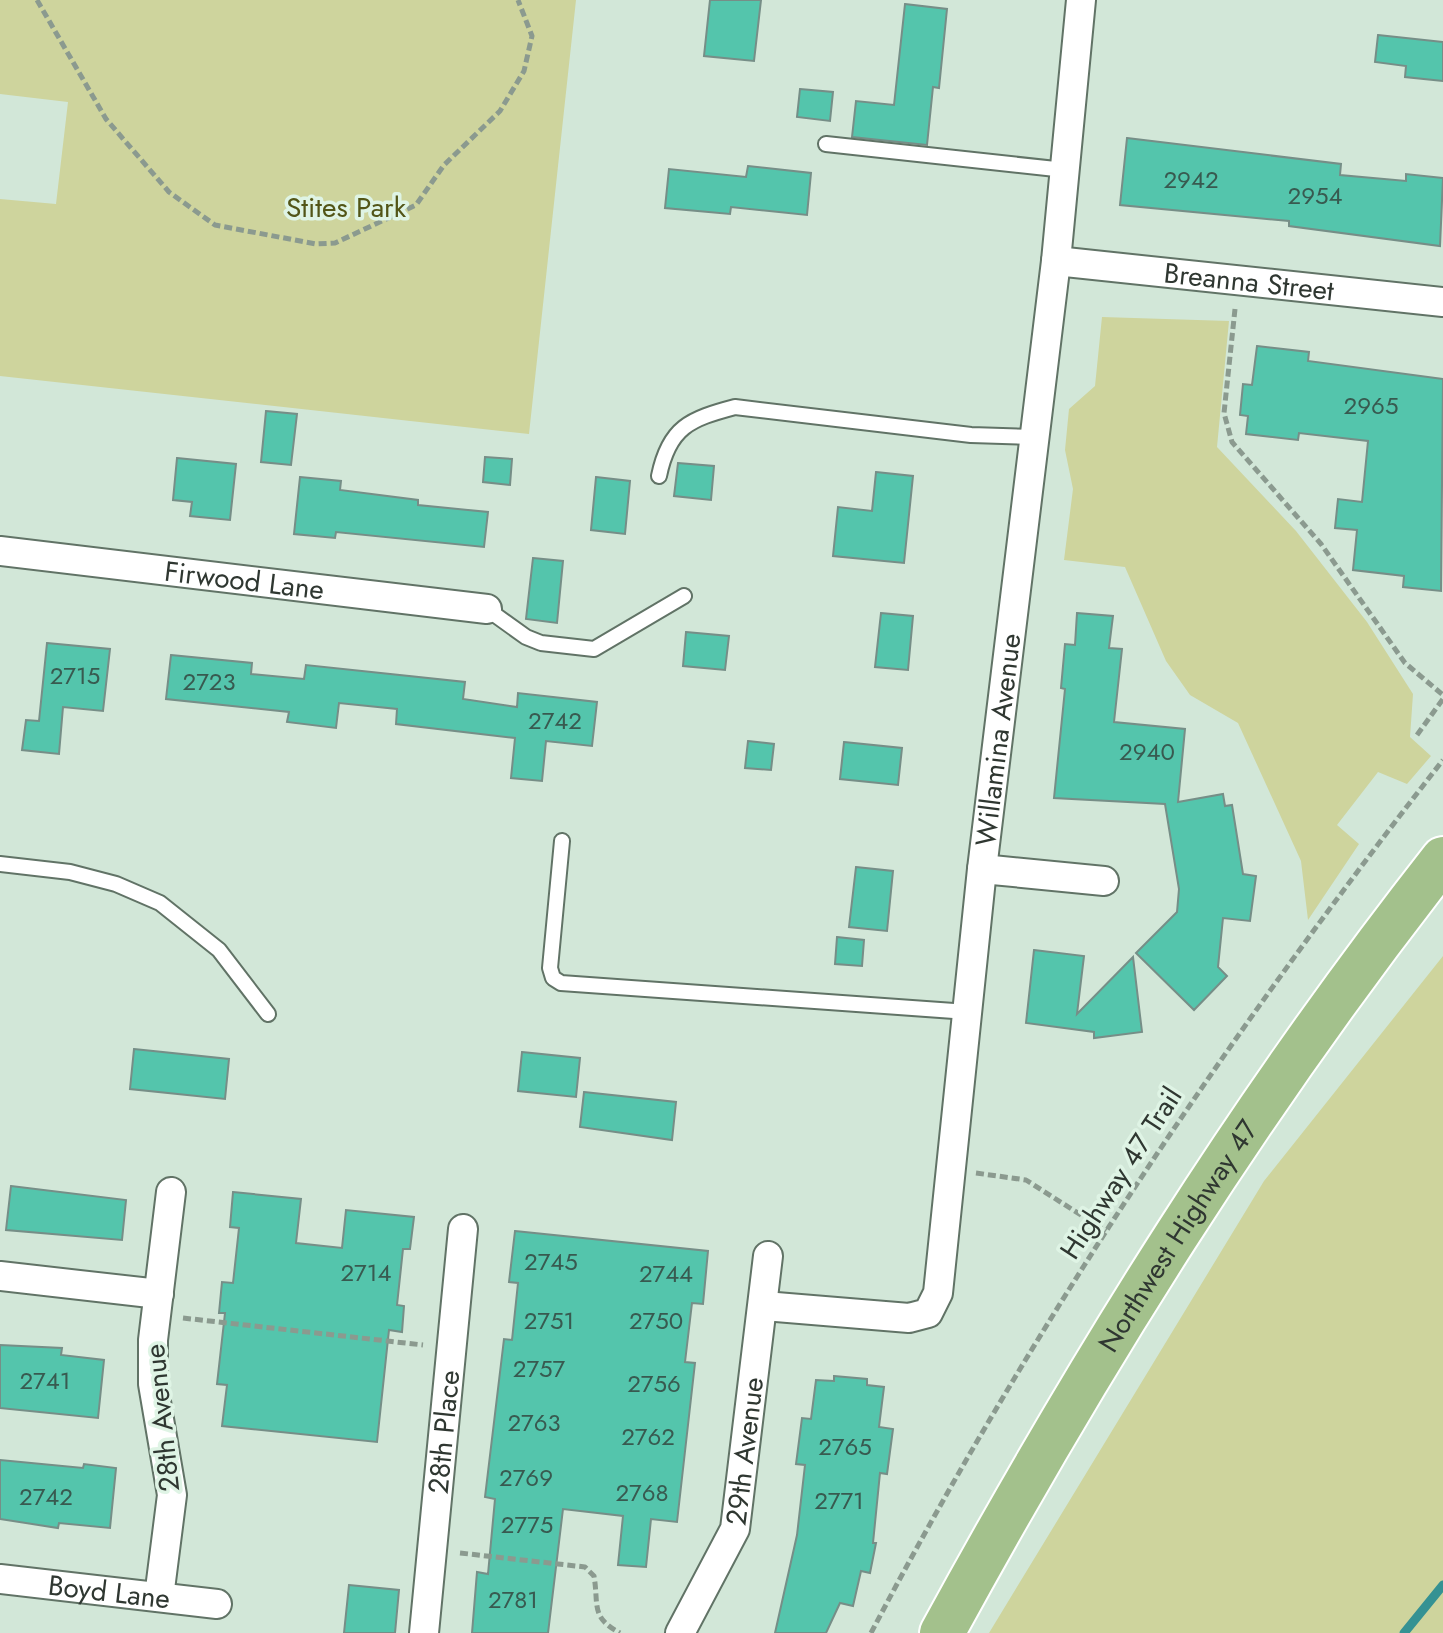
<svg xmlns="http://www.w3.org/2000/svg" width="1443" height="1633" font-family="Jost,sans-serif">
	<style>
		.green { fill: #ced49d }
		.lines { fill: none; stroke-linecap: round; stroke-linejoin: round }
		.stream { stroke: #359293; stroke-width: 9 }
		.building { fill: #54c5ac; stroke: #768e87; stroke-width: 2 }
		.service-casing { stroke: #617366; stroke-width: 18 }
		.minor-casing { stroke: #617366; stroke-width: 32 }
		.primary-casing { stroke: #fff; stroke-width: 48 }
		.path { stroke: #8b9a8f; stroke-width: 5; stroke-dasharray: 8 4; stroke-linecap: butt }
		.service { stroke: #fff; stroke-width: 14 }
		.minor { stroke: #fff; stroke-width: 28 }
		.primary { stroke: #a3c18c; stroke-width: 44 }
		.labels { text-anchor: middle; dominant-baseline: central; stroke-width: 7; stroke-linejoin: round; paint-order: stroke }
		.number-label { font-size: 24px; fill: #385a50 }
		.park-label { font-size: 28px; fill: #525517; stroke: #dff4e5 }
		.street-label { font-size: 28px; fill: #2f3731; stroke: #dff4e5 }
	</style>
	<rect width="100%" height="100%" fill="#d2e7d8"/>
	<!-- green -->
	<path class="green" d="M 0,0 L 576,0 L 529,434 L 0,376 L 0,199 L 56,204 L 68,102 L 0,94 Z
		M 1102,317 L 1229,321 L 1217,447 L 1296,531 L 1367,622 L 1413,694 L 1410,737 L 1431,756 L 1407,784 L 1378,772 L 1337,825 L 1359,844 L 1308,920 L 1301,861 L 1238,723 L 1190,695 L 1166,661 L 1125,567 L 1064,560 L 1073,489 L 1065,450 L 1069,409 L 1095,386 Z
		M 1443,956 L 1443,1633 L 989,1633 L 1264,1181 Z"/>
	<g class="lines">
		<!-- stream -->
		<path class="stream" d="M 1404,1633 L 1443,1585"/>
	</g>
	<!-- building -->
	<path class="building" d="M 710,0 L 761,0 L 754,61 L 704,56 Z
		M 905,4 L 947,9 L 939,88 L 933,87 L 927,145 L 852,137 L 856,101 L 894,105 Z
		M 1378,35 L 1443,42 L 1443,81 L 1405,77 L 1406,66 L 1375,62 Z
		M 800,89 L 833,92 L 830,121 L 797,117 Z
		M 1127,138 L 1341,164 L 1340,175 L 1406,181 L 1406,174 L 1443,178 L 1440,246 L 1289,226 L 1289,221 L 1120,205 Z
		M 748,166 L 811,173 L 807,215 L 731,207 L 730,214 L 665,208 L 669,169 L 746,177 Z
		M 1257,346 L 1309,352 L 1308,361 L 1443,379 L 1441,591 L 1403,587 L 1404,576 L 1353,570 L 1357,530 L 1335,528 L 1338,499 L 1362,502 L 1368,441 L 1299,433 L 1298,440 L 1246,434 L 1248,416 L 1240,415 L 1243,384 L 1252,385 Z
		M 266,411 L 297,414 L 291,465 L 261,462 Z
		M 485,457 L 512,459 L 510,485 L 483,482 Z
		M 177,458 L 236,464 L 230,520 L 190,516 L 192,502 L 173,500 Z
		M 678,463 L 714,466 L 711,500 L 674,496 Z
		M 876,472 L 913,476 L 904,563 L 833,556 L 838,507 L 872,511 Z
		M 300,477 L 341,481 L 340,490 L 418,500 L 418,505 L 488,512 L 484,547 L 336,532 L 335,538 L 294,534 Z
		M 596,477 L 630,481 L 625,534 L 591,530 Z
		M 533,558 L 563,561 L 557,623 L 526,619 Z
		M 881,613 L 913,616 L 908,670 L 875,667 Z
		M 1077,613 L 1113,616 L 1109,648 L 1122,649 L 1114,722 L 1185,729 L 1178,802 L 1223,794 L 1225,806 L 1232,805 L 1243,874 L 1256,876 L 1250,921 L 1223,918 L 1218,967 L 1227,976 L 1194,1010 L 1136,953 L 1177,912 L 1179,889 L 1165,804 L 1054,798 L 1065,689 L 1061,688 L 1065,644 L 1075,645 Z
		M 686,632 L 729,636 L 725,670 L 683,666 Z
		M 47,643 L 110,649 L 103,711 L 63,707 L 59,754 L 22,750 L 26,720 L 39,721 Z
		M 171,655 L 252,663 L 251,674 L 304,679 L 306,665 L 465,682 L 463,699 L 517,707 L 518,693 L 597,702 L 592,746 L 546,741 L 542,781 L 511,778 L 515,738 L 396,724 L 397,709 L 339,703 L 336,728 L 287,722 L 289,712 L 166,699 Z
		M 748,741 L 774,744 L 771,770 L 745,768 Z
		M 844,742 L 902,748 L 898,785 L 840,779 Z
		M 856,867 L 893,871 L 887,931 L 849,927 Z
		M 837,937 L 864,940 L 862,966 L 835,964 Z
		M 1034,950 L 1084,956 L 1077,1014 L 1133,957 L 1142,1032 L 1094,1038 L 1094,1032 L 1026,1023 Z
		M 134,1049 L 229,1059 L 225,1099 L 130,1089 Z
		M 522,1052 L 580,1058 L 576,1097 L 518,1091 Z
		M 584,1092 L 676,1102 L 672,1140 L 580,1127 Z
		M 11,1186 L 126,1200 L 122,1240 L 6,1230 Z
		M 233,1192 L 301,1199 L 296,1243 L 342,1248 L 346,1210 L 414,1217 L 410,1249 L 403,1249 L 397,1305 L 404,1306 L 402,1332 L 389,1330 L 377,1442 L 222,1426 L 227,1385 L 217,1384 L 225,1313 L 219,1313 L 222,1282 L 233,1283 L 239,1228 L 230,1227 Z
		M 515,1231 L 708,1251 L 703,1304 L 692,1303 L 685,1362 L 695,1363 L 677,1522 L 651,1519 L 646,1567 L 618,1565 L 623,1516 L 563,1509 L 548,1633 L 472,1633 L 477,1572 L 488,1574 L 495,1499 L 485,1497 L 504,1339 L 512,1340 L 518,1283 L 509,1282 Z
		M 0,1345 L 62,1348 L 61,1355 L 104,1360 L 98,1418 L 0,1408 Z
		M 834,1376 L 867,1379 L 867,1385 L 884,1387 L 879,1427 L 893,1429 L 887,1474 L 880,1473 L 873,1543 L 876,1543 L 870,1573 L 861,1571 L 853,1606 L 840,1603 L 826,1633 L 775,1633 L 797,1535 L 805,1465 L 796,1464 L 802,1418 L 811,1419 L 816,1380 L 834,1381 Z
		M 0,1460 L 83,1468 L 84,1464 L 116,1468 L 110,1528 L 59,1523 L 58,1528 L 0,1519 Z
		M 349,1585 L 399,1590 L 395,1633 L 344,1633 Z"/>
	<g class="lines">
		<!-- service casing -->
		<g class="service-casing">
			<path id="service" d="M 826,144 L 1065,170
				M 659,476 C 669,427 690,419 735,407 L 971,435 L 1034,437
				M 487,609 L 526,637 L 541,643 L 594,649 L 684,596
				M 562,841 L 550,968 L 553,978 L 561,983 L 968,1012
				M 0,864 L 70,872 L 116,884 L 160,903 L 219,950 L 268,1014"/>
		</g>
		<!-- minor casing -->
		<g class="minor-casing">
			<g id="minor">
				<path id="s1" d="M 1056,261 L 1443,302"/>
				<path id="s2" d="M 0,551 L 487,609"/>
				<path d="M 982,869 L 1104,881"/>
				<path d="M 0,1276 L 159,1294"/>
				<path id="s3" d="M 764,1306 L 909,1318 L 928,1313 L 938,1293 L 982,869 L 1056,261 L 1081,0"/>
				<path id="s4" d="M 0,1579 L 217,1604"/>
				<path d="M 159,1597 L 172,1495 L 153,1384 L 153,1340 L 171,1192"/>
				<path id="s5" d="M 424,1633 L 463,1229"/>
				<path id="s6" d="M 680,1633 L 735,1529 L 768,1256"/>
			</g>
		</g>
		<!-- primary casing -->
		<g class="primary-casing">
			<g id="primary">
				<path id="s7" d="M 942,1633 C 1090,1362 1252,1102 1443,859"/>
			</g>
		</g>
		<!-- path -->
		<path class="path" d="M 37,0 L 106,119 L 169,192 L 215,225 L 316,244 L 335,243 L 416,205 L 444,165 L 500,111 L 524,71 L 532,36 L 518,0
			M 1235,309 L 1224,413 L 1232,442 L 1321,544 L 1405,663 L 1443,695
			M 1417,735 L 1443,699
			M 976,1173 L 1026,1180 L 1106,1231
			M 183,1318 L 423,1345
			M 460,1553 L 585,1567 L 594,1576 C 599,1605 590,1617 620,1633
			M 871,1633 C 1033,1324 1228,1035 1443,760"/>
		<!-- service -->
		<use href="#service" class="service"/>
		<!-- minor -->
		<use href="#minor" class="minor"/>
		<!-- primary -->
		<use href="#primary" class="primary"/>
	</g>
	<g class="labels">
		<!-- number labels -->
		<g class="number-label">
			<text x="1191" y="179">2942</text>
			<text x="1315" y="195">2954</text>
			<text x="1371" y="405">2965</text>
			<text x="75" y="675">2715</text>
			<text x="209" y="681">2723</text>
			<text x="555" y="720">2742</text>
			<text x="1147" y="751">2940</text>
			<text x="551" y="1261">2745</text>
			<text x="366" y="1272">2714</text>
			<text x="666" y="1273">2744</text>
			<text x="549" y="1320">2751</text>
			<text x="656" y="1320">2750</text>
			<text x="539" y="1368">2757</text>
			<text x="45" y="1380">2741</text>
			<text x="654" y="1383">2756</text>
			<text x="534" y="1422">2763</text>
			<text x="648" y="1436">2762</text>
			<text x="845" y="1446">2765</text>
			<text x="526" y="1477">2769</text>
			<text x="642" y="1492">2768</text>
			<text x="46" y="1496">2742</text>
			<text x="839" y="1500">2771</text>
			<text x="527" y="1524">2775</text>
			<text x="513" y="1599">2781</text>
		</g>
		<!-- park labels -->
		<g class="park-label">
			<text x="346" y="207">Stites Park</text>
		</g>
		<!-- street labels -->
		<g class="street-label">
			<text stroke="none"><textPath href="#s1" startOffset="194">Breanna Street</textPath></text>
			<text stroke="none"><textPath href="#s2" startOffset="246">Firwood Lane</textPath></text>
			<text stroke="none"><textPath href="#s3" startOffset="744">Willamina Avenue</textPath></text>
			<text transform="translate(1121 1173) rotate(-57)">Highway 47 Trail</text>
			<text stroke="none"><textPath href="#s7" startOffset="462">Northwest Highway 47</textPath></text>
			<text transform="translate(162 1418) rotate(-96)">28th Avenue</text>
			<text stroke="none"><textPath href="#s5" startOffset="202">28th Place</textPath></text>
			<text stroke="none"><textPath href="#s6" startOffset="196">29th Avenue</textPath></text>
			<text stroke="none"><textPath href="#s4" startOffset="110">Boyd Lane</textPath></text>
		</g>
	</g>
</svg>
